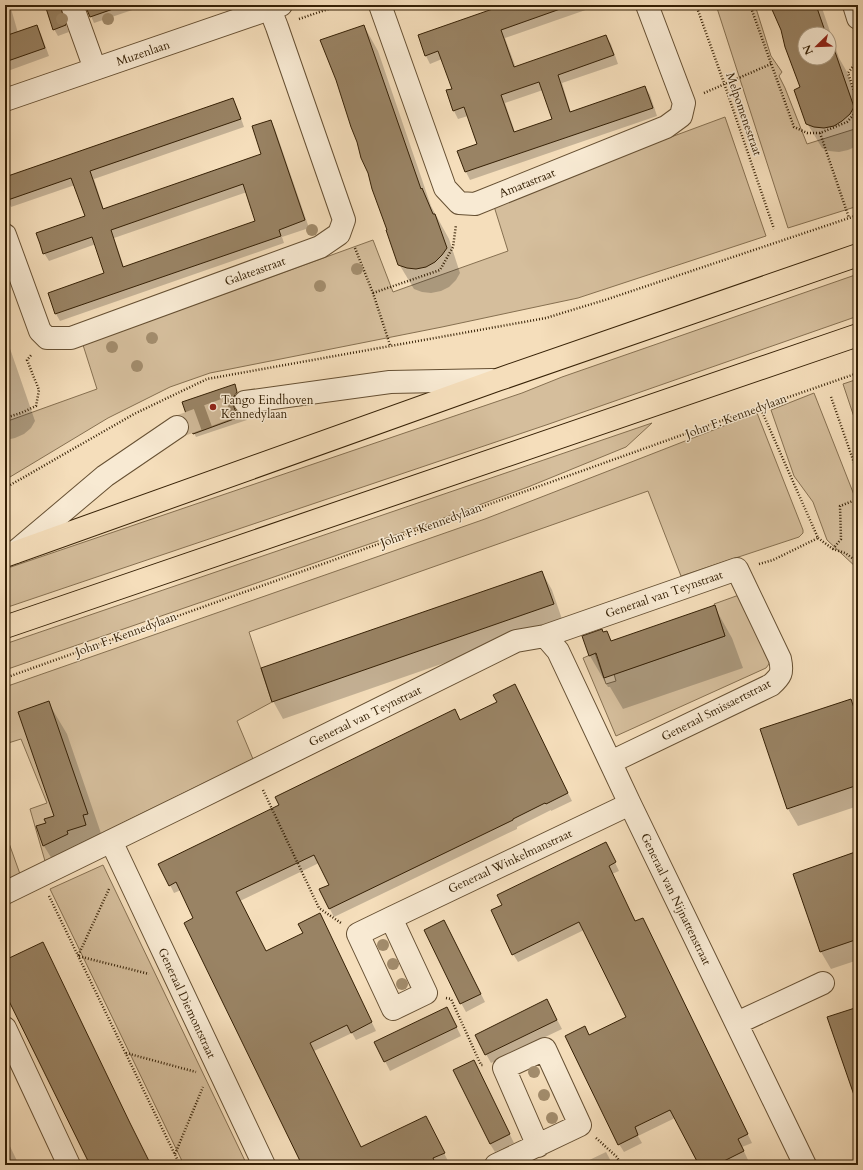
<svg xmlns="http://www.w3.org/2000/svg" width="863" height="1170" font-family="Cardo,serif">
	<style>
		.green { fill: #d5be9c; stroke: #867051 }
		.shadow { fill: #0003; fill-rule: evenodd }
		.building { fill: #998364; stroke: #362106; fill-rule: evenodd }
		.lines { fill: none; stroke-linecap: round; stroke-linejoin: round }
		.minor-tunnel { stroke: #cfb897; stroke-width: 22; stroke-dasharray: 22 11; stroke-linecap: butt }
		.minor-casing { stroke: #665033; stroke-width: 24 }
		.major-casing { stroke: #362106; stroke-width: 24 }
		.path { stroke: #362106; stroke-width: 2.5; stroke-dasharray: 1 2; stroke-linecap: butt }
		.minor { stroke: #f8ead3; stroke-width: 22 }
		.major { stroke: #f5debb; stroke-width: 22 }
		.tree { fill: #a28c6c }
		.poi-dot { fill: #8f2418; stroke: #f8ead3; stroke-width: 1.5 }
		.labels { text-anchor: middle; dominant-baseline: central; stroke-width: 3; stroke-linejoin: round; paint-order: stroke }
		.street-label { font-size: 12px; fill: #362106; stroke: #f8ead3 }
		.poi-label { font-size: 12px; fill: #362106; stroke: #f8ead3; text-anchor: start }
	</style>
	<rect width="100%" height="100%" fill="#f5debb"/>
	<filter id="stains"><feTurbulence type="fractalNoise" baseFrequency=".005" numOctaves="4"/><feColorMatrix values="0 0 0 0 .2 0 0 0 0 .09 0 0 0 0 .02 0 0 0 .5 -.17"/></filter>
	<radialGradient id="worn" r=".72"><stop offset=".6" stop-color="#630" stop-opacity="0"/><stop offset="1" stop-color="#630" stop-opacity=".3"/></radialGradient>
	<!-- green -->
	<path class="green" d="M 716,5 L 755,5 L 771,56 L 782,72 L 779,76 L 785,88 L 807,144 L 858,128 L 858,206 L 788,228 Z
		M 725,117 L 766,236 L 578,298 L 442,327 L 210,373 L 170,387 L 108,418 L 5,480 L 5,422 L 97,389 L 83,345 L 373,240 L 393,292 L 508,251 L 493,203 Z
		M 858,274 L 858,316 L 549,424 L 5,608 L 5,569 L 522,393 L 562,377 Z
		M 858,379 L 858,429 L 843,384 Z
		M 814,393 L 858,505 L 858,569 L 827,540 L 813,502 L 794,476 L 771,410 Z
		M 757,413 L 803,530 L 803,533 L 799,537 L 681,576 L 648,491 L 249,632 L 272,702 L 237,721 L 253,759 L 45,861 L 30,809 L 47,803 L 21,739 L 5,744 L 5,687 L 485,519 Z
		M 652,423 L 626,447 L 528,487 L 430,523 L 5,670 L 5,644 Z
		M 739,595 L 770,659 L 769,664 L 766,668 L 616,736 L 583,658 L 595,653 L 606,684 L 616,681 L 614,674 L 725,636 L 714,604 Z
		M 5,832 L 20,874 L 5,882 Z
		M 103,865 L 247,1165 L 184,1165 L 50,889 Z"/>
	<!-- shadow -->
	<path class="shadow" d="M 5,5 L 10,5 L 18,33 L 37,26 L 41,34 L 49,56 L 5,72 Z
		M 46,5 L 65,5 L 63,10 L 63,17 L 69,32 L 58,36 L 54,29 Z
		M 86,5 L 147,5 L 94,23 Z
		M 507,5 L 600,5 L 505,38 L 516,68 L 606,36 L 611,44 L 618,64 L 562,83 L 571,113 L 645,87 L 650,95 L 657,116 L 470,180 L 466,172 L 459,152 L 478,145 L 468,116 L 458,119 L 454,111 L 447,91 L 453,89 L 442,59 L 430,64 L 426,56 ZM 543,90 L 553,119 L 515,132 L 505,103 Z
		M 773,5 L 821,5 L 839,58 L 847,72 L 858,103 L 858,145 L 857,146 L 848,150 L 839,152 L 829,151 L 822,148 L 807,123 L 802,87 ZM 805,34 L 829,34 L 829,58 L 805,58 Z
		M 364,26 L 378,51 L 431,206 L 449,239 L 460,273 L 456,280 L 449,287 L 441,291 L 431,293 L 422,292 L 414,289 L 399,264 Z
		M 233,100 L 237,107 L 244,127 L 94,179 L 104,210 L 263,155 L 271,121 L 275,129 L 309,228 L 282,237 L 284,243 L 60,321 L 56,314 L 106,274 L 96,244 L 49,261 L 44,253 L 86,216 L 75,185 L 11,207 L 5,194 L 5,178 ZM 247,192 L 256,222 L 124,267 L 114,238 Z
		M 5,334 L 35,421 L 31,428 L 24,434 L 15,438 L 6,440 Z
		M 234,385 L 239,397 L 235,402 L 235,411 L 245,416 L 247,420 L 196,437 L 194,433 Z
		M 542,572 L 552,590 L 563,622 L 283,719 L 273,701 Z
		M 714,606 L 732,638 L 743,668 L 623,709 L 610,687 L 608,687 L 590,656 L 583,637 L 607,632 L 612,642 Z
		M 519,694 L 572,801 L 551,811 L 551,810 L 517,827 L 517,829 L 334,917 L 320,890 L 330,885 L 319,863 L 240,901 L 266,952 L 324,923 L 376,1031 L 356,1040 L 352,1033 L 314,1051 L 361,1148 L 430,1125 L 448,1161 L 440,1165 L 303,1165 L 181,890 L 174,893 L 170,885 L 461,721 Z
		M 850,700 L 858,713 L 858,806 L 798,826 L 788,809 Z
		M 48,702 L 67,734 L 105,845 L 84,863 L 86,866 L 63,877 L 44,846 L 38,827 L 47,824 L 55,816 Z
		M 610,852 L 619,871 L 612,874 L 636,922 L 647,927 L 752,1143 L 742,1147 L 748,1160 L 736,1165 L 698,1165 L 675,1118 L 638,1136 L 642,1143 L 624,1152 L 619,1144 L 585,1027 L 590,1036 L 627,1017 L 584,930 L 518,962 L 513,954 Z
		M 858,852 L 858,960 L 831,969 L 821,952 Z
		M 449,930 L 485,1002 L 466,1012 L 461,1003 Z
		M 547,1000 L 562,1029 L 491,1063 L 486,1054 Z
		M 447,1008 L 461,1036 L 390,1071 L 376,1043 Z
		M 478,1070 L 514,1143 L 495,1152 L 490,1144 Z
		M 5,1136 L 19,1165 L 5,1165 Z
		M 606,1152 L 613,1165 L 579,1165 Z"/>
	<!-- building -->
	<path class="building" d="M 45,5 L 60,5 L 66,25 L 53,30 Z
		M 85,5 L 116,5 L 116,8 L 90,17 Z
		M 504,5 L 563,5 L 563,8 L 501,30 L 514,67 L 606,35 L 614,55 L 558,75 L 570,112 L 645,86 L 653,108 L 465,172 L 457,151 L 477,144 L 464,107 L 453,111 L 446,90 L 452,89 L 438,51 L 425,56 L 418,35 ZM 539,82 L 552,119 L 514,132 L 501,95 Z
		M 770,5 L 816,5 L 826,34 L 805,34 L 805,58 L 829,58 L 829,43 L 831,47 L 833,46 L 854,107 L 850,114 L 842,121 L 834,126 L 824,128 L 814,127 L 806,124 L 794,90 L 800,87 L 785,47 L 781,30 Z
		M 37,25 L 45,48 L 5,62 L 5,36 Z
		M 364,25 L 421,189 L 422,188 L 433,214 L 435,214 L 447,248 L 442,255 L 435,262 L 426,267 L 416,269 L 407,268 L 398,265 L 386,230 L 387,230 L 372,189 L 368,173 L 361,158 L 357,142 L 351,127 L 336,80 L 320,40 Z
		M 233,98 L 241,119 L 90,171 L 103,209 L 261,154 L 252,126 L 271,120 L 305,220 L 279,230 L 281,236 L 55,314 L 48,293 L 104,273 L 92,237 L 43,254 L 40,244 L 36,233 L 85,216 L 71,178 L 5,201 L 5,177 ZM 243,184 L 255,221 L 123,267 L 111,230 Z
		M 235,384 L 237,392 L 233,398 L 233,404 L 235,410 L 245,415 L 193,434 L 182,402 Z
		M 542,571 L 554,604 L 272,702 L 261,668 Z
		M 715,605 L 725,636 L 604,678 L 596,653 L 589,656 L 582,636 L 602,629 L 603,632 L 607,631 L 611,641 Z
		M 515,684 L 568,793 L 546,804 L 545,803 L 513,819 L 513,820 L 329,909 L 319,889 L 329,885 L 314,855 L 236,892 L 266,951 L 303,933 L 298,924 L 320,913 L 372,1022 L 351,1033 L 347,1025 L 310,1043 L 361,1147 L 426,1116 L 445,1153 L 433,1158 L 436,1165 L 302,1165 L 184,923 L 193,918 L 176,882 L 169,886 L 158,864 L 279,805 L 275,797 L 455,709 L 460,720 L 497,702 L 493,695 Z
		M 851,699 L 858,720 L 858,785 L 787,809 L 760,729 Z
		M 49,701 L 88,814 L 83,815 L 86,825 L 67,831 L 68,834 L 43,846 L 36,826 L 46,823 L 44,819 L 54,816 L 18,712 Z
		M 606,842 L 616,862 L 609,866 L 635,921 L 643,918 L 748,1134 L 738,1139 L 744,1151 L 716,1165 L 699,1165 L 670,1110 L 635,1127 L 638,1135 L 618,1145 L 565,1036 L 585,1026 L 589,1035 L 626,1017 L 579,922 L 512,955 L 491,910 L 502,905 L 497,895 Z
		M 858,851 L 858,939 L 820,952 L 793,874 Z
		M 444,920 L 481,994 L 460,1004 L 424,930 Z
		M 43,942 L 130,1123 L 151,1165 L 90,1165 L 5,993 L 5,960 Z
		M 547,999 L 557,1020 L 485,1055 L 475,1035 Z
		M 447,1007 L 457,1027 L 384,1062 L 374,1042 Z
		M 858,1007 L 858,1098 L 855,1098 L 827,1017 Z
		M 474,1060 L 510,1134 L 490,1144 L 453,1070 Z"/>
	<g class="lines">
		<!-- minor-tunnel -->
		<path class="minor-tunnel" d="M 177,427 L 245,402"/>
		<!-- minor casing -->
		<g class="minor-casing">
			<path id="minor" d="M 72,5 L 95,69
				M 380,5 L 445,188 L 459,203 L 475,204 L 666,127 L 681,116 L 684,103 L 647,5
				M 854,5 L 858,18
				M 5,100 L 281,5
				M 5,235 L 40,331 L 47,338 L 71,338 L 320,247 L 339,234 L 344,220 L 277,27 L 270,9
				M 245,402 L 390,382 L 492,380
				M 15,552 L 105,476 L 177,427
				M 545,636 L 558,651 L 630,804 L 805,1165
				M 111,841 L 264,1165
				M 5,893 L 195,800 L 516,641 L 545,636 L 737,569 L 780,659 C 783,673 781,676 771,685 L 611,762
				M 391,918 L 426,993 L 393,1009 L 358,934 L 391,918 L 630,804
				M 737,1023 L 823,983
				M 5,1028 L 69,1165
				M 496,1165 L 580,1125 L 545,1049 L 504,1068 L 538,1146"/>
		</g>
		<!-- major casing -->
		<g class="major-casing">
			<path id="major" d="M 5,556 L 497,380 L 858,255
				M 5,627 L 858,335"/>
		</g>
		<!-- path -->
		<path class="path" d="M 696,5 L 724,83 L 774,229
			M 750,5 L 794,127 L 807,133 L 820,133 L 847,122 L 858,110
			M 299,19 L 340,5
			M 858,60 L 848,73 L 858,103
			M 704,93 L 771,64
			M 820,133 L 849,218
			M 355,248 L 373,293 L 390,345
			M 373,293 L 440,270 L 453,247 L 456,225
			M 831,397 L 858,474
			M 5,418 L 21,413 L 36,406 L 39,390 L 27,360 L 32,354
			M 5,488 L 134,414 L 207,379 L 546,318 L 608,299 L 858,215
			M 818,538 L 833,549 L 845,553 L 858,562
			M 833,549 L 841,539 L 840,506 L 858,499
			M 759,564 L 773,560 L 818,538 L 760,407
			M 5,678 L 760,407 L 858,373
			M 263,790 L 319,908 L 341,923
			M 109,889 L 78,956 L 149,974
			M 49,896 L 180,1165
			M 446,998 L 451,999 L 481,1065 L 483,1065
			M 126,1053 L 196,1072
			M 596,1138 L 617,1157 L 621,1165
			M 175,1154 L 203,1087"/>
		<!-- minor -->
		<use href="#minor" class="minor"/>
		<!-- major -->
		<use href="#major" class="major"/>
	</g>
	<!-- trees -->
	<g class="tree">
		<circle cx="62" cy="19" r="6"/>
		<circle cx="108" cy="19" r="6"/>
		<circle cx="312" cy="230" r="6"/>
		<circle cx="357" cy="269" r="6"/>
		<circle cx="320" cy="286" r="6"/>
		<circle cx="152" cy="338" r="6"/>
		<circle cx="112" cy="347" r="6"/>
		<circle cx="137" cy="366" r="6"/>
		<circle cx="383" cy="945" r="6"/>
		<circle cx="393" cy="964" r="6"/>
		<circle cx="402" cy="984" r="6"/>
		<circle cx="534" cy="1072" r="6"/>
		<circle cx="544" cy="1095" r="6"/>
		<circle cx="552" cy="1118" r="6"/>
	</g>
	<!-- markers -->
	<circle class="poi-dot" cx="213" cy="407" r="4"/>
	<g class="labels">
		<!-- street labels -->
		<g class="street-label">
			<text transform="translate(143 53) rotate(-19)">Muzenlaan</text>
			<text transform="translate(744 114) rotate(71)">Melpomenestraat</text>
			<text transform="translate(527 183) rotate(-22)">Amatastraat</text>
			<text transform="translate(255 271) rotate(-20)">Galateastraat</text>
			<text transform="translate(736 416) rotate(-20)">John F. Kennedylaan</text>
			<text transform="translate(431 525) rotate(-20)">John F. Kennedylaan</text>
			<text transform="translate(664 594) rotate(-19)">Generaal van Teynstraat</text>
			<text transform="translate(126 634) rotate(-20)">John F. Kennedylaan</text>
			<text transform="translate(716 710) rotate(-27)">Generaal Smissaertstraat</text>
			<text transform="translate(365 716) rotate(-26)">Generaal van Teynstraat</text>
			<text transform="translate(510 861) rotate(-25)">Generaal Winkelmanstraat</text>
			<text transform="translate(676 899) rotate(64)">Generaal van Nijnattenstraat</text>
			<text transform="translate(187 1003) rotate(65)">Generaal Diemontstraat</text>
		</g>
		<!-- poi labels -->
		<g class="poi-label">
			<text x="221" y="400">Tango Eindhoven<tspan x="221" dy="14">Kennedylaan</tspan></text>
		</g>
	</g>
	<!-- margin -->
	<rect width="863" height="1170" fill="none" stroke="#f5debb" stroke-width="20"/>
	<rect x="6" y="6" width="851" height="1158" fill="none" stroke="#362106" stroke-width="2"/>
	<rect x="10" y="10" width="843" height="1150" fill="none" stroke="#362106"/>
	<!-- north arrow -->
	<g transform="translate(817 46) rotate(247)"><circle r="19" fill="#f8ead3" stroke="#aa9a81"/>
	<path d="M0-3L7 15L0 10L-7 15Z" fill="#8f2418"/>
	<text y="-6" font-size="11" font-weight="bold" text-anchor="middle" fill="#362106">N</text>
	</g>
	<rect width="100%" height="100%" filter="url(#stains)"/>
	<rect width="100%" height="100%" fill="url(#worn)"/>
</svg>
